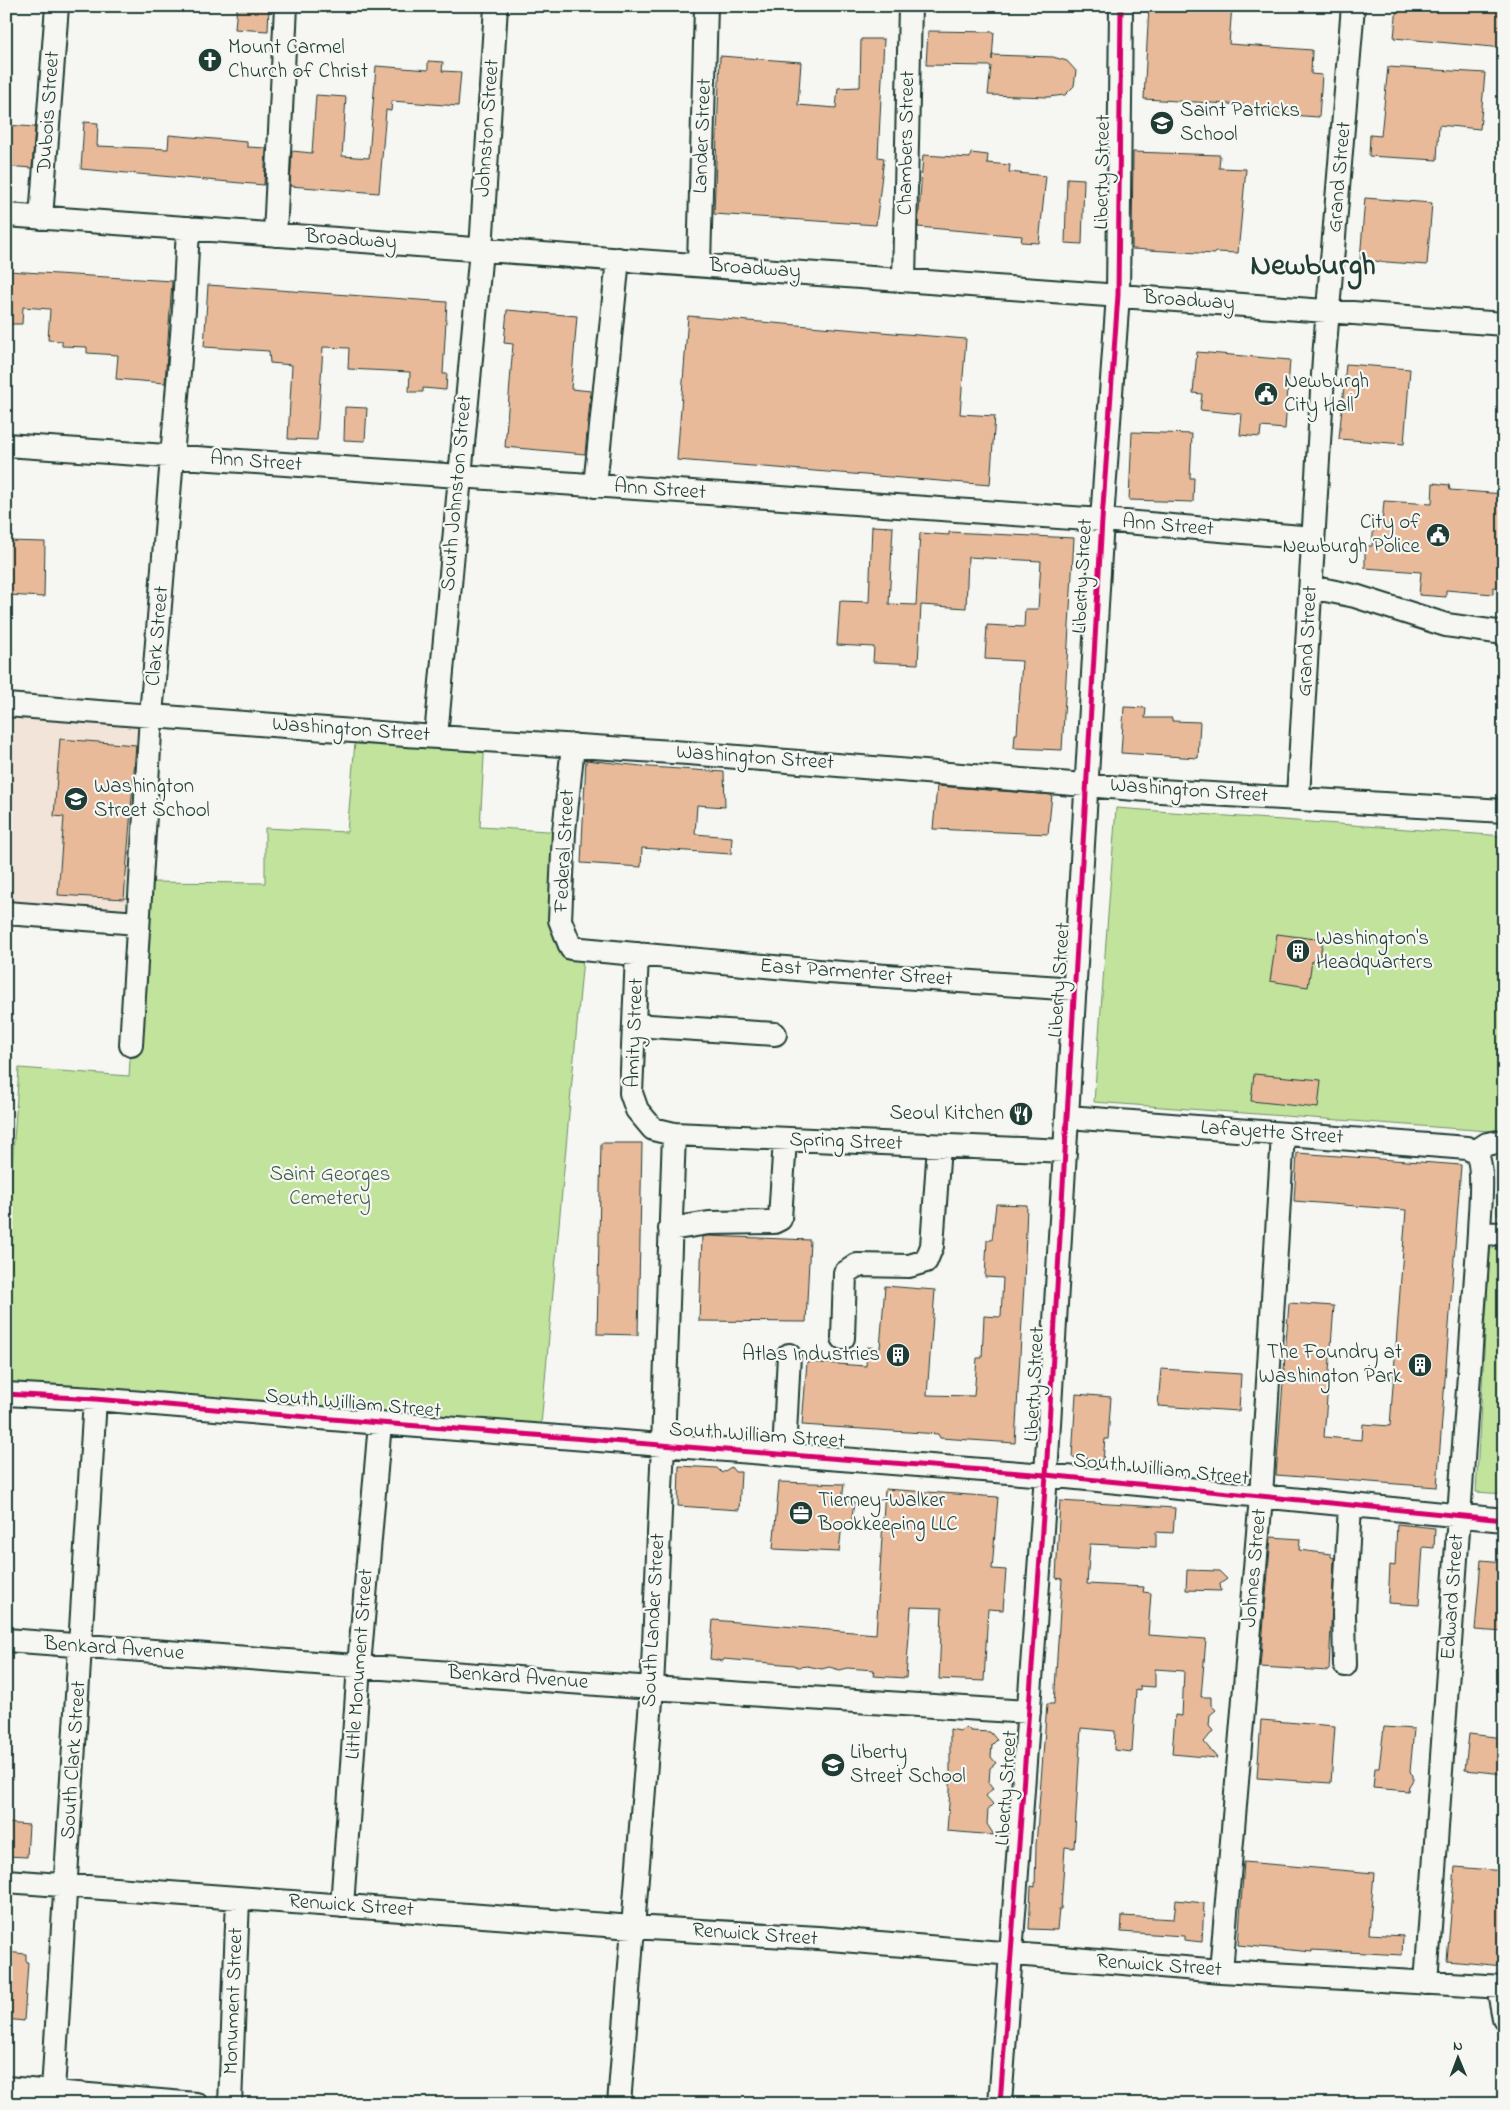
<svg xmlns="http://www.w3.org/2000/svg" width="1510" height="2110" font-family="'Indie Flower',sans-serif">
	<style>
		.built { fill: #f2e4d8 }
		.green { fill: #c1e39c; stroke: #709068 }
		.building { fill: #e9ba9a; stroke: #1f3d34 }
		.lines { fill: none; stroke-linecap: round; stroke-linejoin: round }
		.minor-casing { stroke: #1f3d34; stroke-width: 26 }
		.minor { stroke: #f6f6f2; stroke-width: 22 }
		.cycleway-casing { stroke: #f6f6f2; stroke-width: 8 }
		.cycleway { stroke: #d6006c; stroke-width: 5 }
		.labels { text-anchor: middle; dominant-baseline: central; stroke-width: 4.5; stroke-linejoin: round; paint-order: stroke }
		.poi-label { font-size: 21px; fill: #1f3d34; stroke: #f6f6f2; text-anchor: start }
		.street-label { font-size: 21px; fill: #1f3d34; stroke: #f6f6f2 }
		.park-label { font-size: 21px; fill: #3f5e49; stroke: #f6f6f2 }
		.town-label { font-size: 31px; font-weight: bold; fill: #1f3d34; stroke: #f6f6f2 }
	</style>
	<rect width="100%" height="100%" fill="#f6f6f2"/>
	<filter id="ink" filterUnits="userSpaceOnUse"><feTurbulence type="fractalNoise" baseFrequency=".02" numOctaves="2"/><feDisplacementMap in="SourceGraphic" scale="10" xChannelSelector="R" yChannelSelector="G"/><feConvolveMatrix kernelMatrix="1 2 1 2 8 2 1 2 1" color-interpolation-filters="sRGB"/></filter>
	<g filter="url(#ink)">
		<!-- built -->
		<path class="built" d="M 6,705 L 151,716 L 138,923 L 6,913 Z"/>
		<!-- green -->
		<path class="green" d="M 356,731 L 485,740 L 480,827 L 564,832 L 560,920 L 584,947 L 540,1436 L 6,1395 L 6,1254 L 19,1068 L 129,1076 L 141,882 L 265,883 L 265,828 L 347,832 Z
			M 1116,808 L 1504,836 L 1504,1214 L 1497,1214 L 1502,1132 L 1094,1102 Z
			M 1490,1248 L 1504,1249 L 1504,1494 L 1476,1492 Z"/>
		<!-- building -->
		<path class="building" d="M 237,6 L 269,6 L 268,31 L 235,29 Z
			M 1149,6 L 1232,6 L 1229,44 L 1312,50 L 1311,74 L 1322,75 L 1319,117 L 1245,112 L 1245,105 L 1144,99 Z
			M 1397,6 L 1504,6 L 1504,48 L 1394,38 Z
			M 928,31 L 994,32 L 992,60 L 992,55 L 1053,57 L 1067,61 L 1076,71 L 1074,86 L 1065,95 L 1048,97 L 988,95 L 991,66 L 926,65 Z
			M 861,39 L 884,39 L 878,157 L 884,158 L 876,225 L 714,214 L 720,56 L 801,62 L 798,105 L 836,108 L 838,88 L 860,87 Z
			M 428,61 L 443,62 L 442,71 L 461,72 L 458,106 L 392,101 L 391,111 L 386,110 L 379,193 L 290,186 L 292,151 L 312,153 L 316,95 L 346,97 L 342,156 L 369,158 L 376,66 L 428,70 Z
			M 1388,67 L 1485,73 L 1480,129 L 1439,125 L 1437,160 L 1369,156 L 1370,135 L 1381,136 Z
			M 84,122 L 98,123 L 97,146 L 168,149 L 169,135 L 247,142 L 247,147 L 266,148 L 264,185 L 81,169 Z
			M 6,125 L 35,127 L 32,168 L 6,166 Z
			M 1133,152 L 1220,155 L 1219,168 L 1246,169 L 1238,253 L 1215,252 L 1215,254 L 1132,249 Z
			M 971,153 L 988,155 L 987,163 L 1010,165 L 1009,172 L 1046,176 L 1039,243 L 1021,242 L 1022,236 L 918,227 L 923,155 L 970,158 Z
			M 1067,178 L 1084,179 L 1082,244 L 1065,243 Z
			M 1365,198 L 1432,203 L 1427,265 L 1360,260 Z
			M 8,271 L 172,281 L 165,383 L 116,379 L 118,355 L 87,353 L 87,347 L 62,346 L 62,341 L 48,340 L 50,309 L 23,307 L 22,324 L 6,324 Z
			M 208,285 L 447,302 L 443,374 L 447,374 L 446,390 L 423,388 L 423,392 L 409,392 L 410,372 L 348,369 L 349,348 L 323,347 L 317,440 L 288,439 L 292,365 L 270,363 L 269,351 L 204,347 Z
			M 507,310 L 577,316 L 571,389 L 591,391 L 585,454 L 505,447 L 513,344 L 504,343 Z
			M 688,316 L 966,339 L 960,414 L 995,416 L 990,485 L 677,460 Z
			M 1197,352 L 1290,360 L 1285,429 L 1261,427 L 1260,437 L 1240,435 L 1242,414 L 1200,410 L 1202,394 L 1193,393 Z
			M 1346,364 L 1410,369 L 1404,444 L 1339,439 Z
			M 345,407 L 367,408 L 365,441 L 344,440 Z
			M 1132,432 L 1192,434 L 1190,478 L 1194,478 L 1193,502 L 1129,500 Z
			M 1433,483 L 1449,485 L 1450,490 L 1504,494 L 1504,588 L 1493,587 L 1493,594 L 1446,590 L 1446,597 L 1419,595 L 1421,572 L 1365,568 L 1365,546 L 1372,546 L 1374,523 L 1382,524 L 1384,501 L 1432,504 Z
			M 872,526 L 893,527 L 889,604 L 916,605 L 920,533 L 949,535 L 949,532 L 1074,538 L 1062,750 L 1014,748 L 1015,734 L 1017,734 L 1022,661 L 985,659 L 987,625 L 1024,627 L 1025,609 L 1038,609 L 1041,561 L 968,557 L 966,608 L 921,605 L 918,664 L 873,662 L 874,647 L 837,645 L 840,601 L 869,602 Z
			M 6,541 L 45,542 L 44,597 L 6,595 Z
			M 1124,707 L 1146,708 L 1145,718 L 1172,718 L 1172,721 L 1200,722 L 1198,758 L 1121,753 Z
			M 60,739 L 136,745 L 124,899 L 58,895 L 64,817 L 54,816 Z
			M 586,760 L 650,767 L 724,772 L 725,807 L 697,805 L 695,834 L 732,837 L 731,854 L 642,848 L 641,867 L 581,863 Z
			M 937,786 L 1052,795 L 1048,834 L 933,829 Z
			M 1277,934 L 1323,940 L 1319,961 L 1312,961 L 1308,987 L 1270,981 Z
			M 1254,1074 L 1321,1080 L 1318,1108 L 1251,1101 Z
			M 601,1143 L 642,1143 L 638,1335 L 597,1334 Z
			M 1297,1153 L 1461,1165 L 1437,1487 L 1276,1475 L 1289,1303 L 1334,1306 L 1324,1437 L 1362,1440 L 1363,1424 L 1390,1426 L 1406,1210 L 1294,1201 Z
			M 996,1204 L 1027,1205 L 1024,1285 L 1015,1443 L 940,1438 L 938,1434 L 802,1425 L 807,1362 L 866,1366 L 867,1347 L 880,1348 L 885,1286 L 935,1290 L 927,1395 L 974,1396 L 977,1358 L 982,1358 L 984,1316 L 1001,1317 L 1003,1278 L 985,1277 L 987,1240 L 992,1240 Z
			M 708,1236 L 810,1240 L 806,1322 L 699,1321 L 702,1237 Z
			M 1161,1369 L 1241,1374 L 1239,1411 L 1158,1406 Z
			M 1076,1394 L 1111,1397 L 1108,1439 L 1105,1439 L 1103,1460 L 1072,1457 Z
			M 679,1466 L 717,1468 L 722,1473 L 731,1467 L 735,1472 L 741,1472 L 739,1510 L 678,1506 Z
			M 779,1482 L 844,1484 L 842,1501 L 854,1502 L 851,1525 L 842,1524 L 839,1552 L 773,1549 Z
			M 885,1489 L 998,1497 L 992,1569 L 1006,1570 L 1003,1610 L 988,1609 L 984,1681 L 939,1679 L 942,1608 L 911,1607 L 906,1678 L 873,1676 L 874,1670 L 847,1668 L 840,1670 L 829,1667 L 822,1669 L 807,1666 L 798,1667 L 794,1665 L 724,1659 L 723,1661 L 710,1659 L 713,1620 L 876,1634 Z
			M 1060,1501 L 1175,1508 L 1173,1533 L 1156,1532 L 1156,1547 L 1090,1544 L 1087,1584 L 1144,1587 L 1143,1592 L 1151,1593 L 1148,1635 L 1206,1639 L 1201,1697 L 1211,1697 L 1211,1705 L 1216,1710 L 1210,1715 L 1209,1726 L 1213,1731 L 1204,1742 L 1217,1758 L 1172,1754 L 1175,1715 L 1182,1716 L 1184,1671 L 1155,1669 L 1155,1687 L 1140,1686 L 1140,1691 L 1136,1690 L 1132,1752 L 1114,1750 L 1115,1731 L 1081,1728 L 1074,1848 L 1065,1847 L 1061,1909 L 1059,1909 L 1057,1930 L 1029,1929 L 1031,1886 L 1035,1887 L 1036,1845 L 1047,1704 L 1054,1704 L 1062,1579 L 1056,1578 Z
			M 1397,1524 L 1435,1528 L 1434,1548 L 1423,1547 L 1419,1605 L 1388,1603 L 1390,1565 L 1395,1566 Z
			M 1271,1537 L 1300,1539 L 1299,1550 L 1331,1554 L 1331,1557 L 1334,1558 L 1329,1671 L 1260,1667 Z
			M 1481,1560 L 1504,1562 L 1504,1632 L 1475,1630 Z
			M 1187,1570 L 1219,1571 L 1227,1579 L 1220,1584 L 1221,1591 L 1186,1590 Z
			M 1261,1720 L 1335,1726 L 1331,1783 L 1257,1778 Z
			M 966,1727 L 971,1731 L 990,1732 L 997,1740 L 992,1745 L 991,1757 L 996,1763 L 990,1768 L 989,1783 L 993,1788 L 986,1796 L 993,1804 L 988,1809 L 987,1824 L 994,1835 L 947,1831 L 950,1790 L 950,1729 L 960,1731 Z
			M 1384,1727 L 1414,1729 L 1410,1772 L 1413,1775 L 1413,1780 L 1409,1786 L 1408,1791 L 1373,1788 L 1375,1768 L 1379,1768 Z
			M 1469,1734 L 1504,1738 L 1504,1774 L 1465,1770 Z
			M 6,1823 L 29,1825 L 27,1857 L 6,1856 Z
			M 1244,1862 L 1374,1873 L 1369,1934 L 1403,1936 L 1402,1955 L 1312,1950 L 1312,1952 L 1238,1945 Z
			M 1455,1867 L 1504,1871 L 1504,1966 L 1447,1961 Z
			M 1176,1900 L 1204,1903 L 1202,1942 L 1184,1940 L 1184,1936 L 1121,1932 L 1122,1916 L 1174,1919 Z
			M 6,1952 L 26,1954 L 26,1960 L 28,1963 L 24,2021 L 6,2019 Z"/>
		<g class="lines">
			<!-- minor casing -->
			<g class="minor-casing">
				<path id="minor" d="M 6,215 L 1504,324
					M 41,218 L 57,6
					M 275,235 L 286,6
					M 699,265 L 706,6
					M 904,280 L 910,6
					M 6,445 L 1102,520 L 1313,538
					M 595,486 L 618,259
					M 1311,587 L 1355,596 L 1446,625 L 1504,633
					M 6,705 L 406,735 L 688,753 L 1160,791 L 1504,811
					M 436,736 L 481,250 L 496,6
					M 573,745 L 564,832 L 560,920 L 571,948 L 829,972 L 1075,989
					M 1298,797 L 1324,358 L 1353,6
					M 6,913 L 138,923
					M 637,954 L 631,1093 L 637,1110 L 653,1129 L 674,1134 L 1065,1151
					M 634,1025 L 775,1034
					M 131,1045 L 151,716 L 184,310 L 188,228
					M 1068,1117 L 1467,1148 L 1475,1152
					M 1475,1152 L 1487,1144 L 1504,1141
					M 670,1229 L 709,1223 L 774,1222 L 780,1219 L 785,1139
					M 1479,1233 L 1504,1234
					M 843,1338 L 845,1273 L 857,1265 L 909,1266 L 926,1261 L 932,1246 L 939,1146
					M 6,1394 L 95,1399 L 380,1423 L 1046,1475 L 1504,1520
					M 784,1454 L 789,1355
					M 6,1640 L 652,1688 L 1029,1712
					M 1345,1665 L 1344,1613 L 1350,1506
					M 6,1881 L 633,1927 L 818,1938 L 1221,1971 L 1504,1987
					M 342,1906 L 359,1666 L 380,1423
					M 1221,1971 L 1261,1497 L 1283,1134
					M 1426,1983 L 1479,1233 C 1479,1216 1486,1164 1475,1152
					M 1498,1987 L 1504,2018
					M 6,2088 L 196,2104
					M 53,2091 L 95,1399
					M 230,2104 L 238,1899
					M 619,2104 L 652,1688 L 663,1445 L 674,1134
					M 1000,2104 L 1046,1475 L 1102,520 L 1118,295 L 1121,6"/>
			</g>
			<!-- minor -->
			<use href="#minor" class="minor"/>
			<!-- cycleway casing -->
			<g class="cycleway-casing">
				<path id="cycleway" d="M 6,1394 L 95,1399 L 380,1423 L 1046,1475 L 1504,1520
					M 1000,2104 L 1046,1475 L 1102,520 L 1118,295 L 1121,6"/>
			</g>
			<!-- cycleway -->
			<use href="#cycleway" class="cycleway"/>
		</g>
	</g>
	<!-- icons -->
	<defs>
		<g id="church-disc" transform="scale(1.25)"><circle r="9.5" fill="#1f3d34" stroke="#f6f6f2"/><path d="M-1.2-6h2.4v3.5h3.3v2.4h-3.3V6h-2.4V-.1h-3.3v-2.4h3.3Z" fill="#fff"/></g>
		<g id="school-disc" transform="scale(1.25)"><circle r="9.5" fill="#1f3d34" stroke="#f6f6f2"/><path d="M0-5L7-2L0 1L-7-2ZM-4 1L0 2.5L4 1V4Q0 6-4 4Z" fill="#fff"/></g>
		<g id="civic-disc" transform="scale(1.25)"><circle r="9.5" fill="#1f3d34" stroke="#f6f6f2"/><path d="M-.6-6.5H3V-4.5H.6V-3L4-1V1h2V6H-6V1h2V-1L-.6-3ZM-1.2 2.5V6h2.4V2.5Z" fill="#fff"/></g>
		<g id="building-disc" transform="scale(1.25)"><circle r="9.5" fill="#1f3d34" stroke="#f6f6f2"/><path d="M-4-6H4V6H1V3H-1V6H-4ZM-2.5-4.3h1.7v1.8h-1.7ZM.8-4.3h1.7v1.8H.8ZM-2.5-1h1.7V.8h-1.7ZM.8-1h1.7V.8H.8Z" fill="#fff"/></g>
		<g id="restaurant-disc" transform="scale(1.25)"><circle r="9.5" fill="#1f3d34" stroke="#f6f6f2"/><path d="M-5-6h1v4h1v-4h1v4h1v-4h1v5L-1.5 .5V6h-2V.5L-5-1ZM5-6V6H3V1.5H1.5Q1.5-4 5-6Z" fill="#fff"/></g>
		<g id="office-disc" transform="scale(1.25)"><circle r="9.5" fill="#1f3d34" stroke="#f6f6f2"/><path d="M-6-3h4V-5.5h4V-3h4V5H-6ZM-1-4.5V-3h2v-1.5ZM-6 0V1H6V0Z" fill="#fff"/></g>
	</defs>
	<g fill-rule="evenodd">
		<use href="#church-disc" x="210" y="60"/>
		<use href="#school-disc" x="1162" y="123"/>
		<use href="#civic-disc" x="1266" y="394"/>
		<use href="#civic-disc" x="1438" y="535"/>
		<use href="#school-disc" x="76" y="799"/>
		<use href="#building-disc" x="1298" y="951"/>
		<use href="#restaurant-disc" x="1021" y="1114"/>
		<use href="#building-disc" x="898" y="1355"/>
		<use href="#building-disc" x="1420" y="1365"/>
		<use href="#office-disc" x="801" y="1513"/>
		<use href="#school-disc" x="833" y="1765"/>
	</g>
	<g class="labels">
		<!-- poi labels -->
		<g class="poi-label">
			<text x="228" y="48">Mount Carmel<tspan x="228" dy="24">Church of Christ</tspan></text>
			<text x="1180" y="111">Saint Patricks<tspan x="1180" dy="24">School</tspan></text>
			<text x="1284" y="382">Newburgh<tspan x="1284" dy="24">City Hall</tspan></text>
			<text x="1420" y="523" text-anchor="end">City of<tspan x="1420" dy="24">Newburgh Police</tspan></text>
			<text x="94" y="787">Washington<tspan x="94" dy="24">Street School</tspan></text>
			<text x="1316" y="939">Washington's<tspan x="1316" dy="24">Headquarters</tspan></text>
			<text x="1004" y="1114" text-anchor="end">Seoul Kitchen</text>
			<text x="1402" y="1353" text-anchor="end">The Foundry at<tspan x="1402" dy="24">Washington Park</tspan></text>
			<text x="880" y="1355" text-anchor="end">Atlas Industries</text>
			<text x="818" y="1501">Tierney-Walker<tspan x="818" dy="24">Bookkeeping LLC</tspan></text>
			<text x="850" y="1753">Liberty<tspan x="850" dy="24">Street School</tspan></text>
		</g>
		<!-- street labels -->
		<g class="street-label">
			<text transform="translate(49 112) rotate(-86)">Dubois Street</text>
			<text transform="translate(488 128) rotate(-86)">Johnston Street</text>
			<text transform="translate(703 136) rotate(-88)">Lander Street</text>
			<text transform="translate(907 143) rotate(-89)">Chambers Street</text>
			<text transform="translate(1103 172) rotate(-89)">Liberty Street</text>
			<text transform="translate(1340 177) rotate(-85)">Grand Street</text>
			<text transform="translate(351 240) rotate(4)">Broadway</text>
			<text transform="translate(755 269) rotate(4)">Broadway</text>
			<text transform="translate(1189 301) rotate(4)">Broadway</text>
			<text transform="translate(256 462) rotate(4)">Ann Street</text>
			<text transform="translate(660 490) rotate(4)">Ann Street</text>
			<text transform="translate(457 493) rotate(-85)">South Johnston Street</text>
			<text transform="translate(1168 526) rotate(5)">Ann Street</text>
			<text transform="translate(1083 576) rotate(-87)">Liberty Street</text>
			<text transform="translate(158 636) rotate(-85)">Clark Street</text>
			<text transform="translate(1308 641) rotate(-87)">Grand Street</text>
			<text transform="translate(351 730) rotate(4)">Washington Street</text>
			<text transform="translate(755 758) rotate(4)">Washington Street</text>
			<text transform="translate(1189 791) rotate(4)">Washington Street</text>
			<text transform="translate(565 851) rotate(-87)">Federal Street</text>
			<text transform="translate(856 973) rotate(4)">East Parmenter Street</text>
			<text transform="translate(1060 980) rotate(-86)">Liberty Street</text>
			<text transform="translate(635 1033) rotate(-88)">Amity Street</text>
			<text transform="translate(1272 1133) rotate(4)">Lafayette Street</text>
			<text transform="translate(846 1142) rotate(2)">Spring Street</text>
			<text transform="translate(1035 1384) rotate(-87)">Liberty Street</text>
			<text transform="translate(353 1404) rotate(5)">South William Street</text>
			<text transform="translate(757 1436) rotate(4)">South William Street</text>
			<text transform="translate(1161 1470) rotate(6)">South William Street</text>
			<text transform="translate(1255 1568) rotate(-85)">Johnes Street</text>
			<text transform="translate(1453 1597) rotate(-86)">Edward Street</text>
			<text transform="translate(654 1620) rotate(-87)">South Lander Street</text>
			<text transform="translate(114 1649) rotate(4)">Benkard Avenue</text>
			<text transform="translate(360 1664) rotate(-86)">Little Monument Street</text>
			<text transform="translate(518 1678) rotate(4)">Benkard Avenue</text>
			<text transform="translate(74 1760) rotate(-86)">South Clark Street</text>
			<text transform="translate(1007 1788) rotate(-86)">Liberty Street</text>
			<text transform="translate(351 1906) rotate(4)">Renwick Street</text>
			<text transform="translate(755 1935) rotate(4)">Renwick Street</text>
			<text transform="translate(1159 1966) rotate(4)">Renwick Street</text>
			<text transform="translate(234 2001) rotate(-88)">Monument Street</text>
		</g>
		<!-- park labels -->
		<g class="park-label">
			<text x="330" y="1175">Saint Georges<tspan x="330" dy="24">Cemetery</tspan></text>
		</g>
		<!-- town labels -->
		<g class="town-label">
			<text x="1313" y="266">Newburgh</text>
		</g>
	</g>
	<!-- margin -->
	<rect width="1510" height="2110" fill="none" stroke="#f6f6f2" stroke-width="25"/>
	<rect x="12" y="12" width="1485" height="2085" fill="none" stroke="#1f3d34" stroke-width="2" filter="url(#ink)"/>
	<!-- north arrow -->
	<g transform="translate(1458 2058) rotate(359)" stroke="#f6f6f2" stroke-width="4" paint-order="stroke">
	<path d="M0-4L9 19L0 12L-9 19Z" fill="#1f3d34"/>
	<text y="-8" font-size="14" font-weight="bold" text-anchor="middle" fill="#1f3d34">N</text>
	</g>
</svg>
